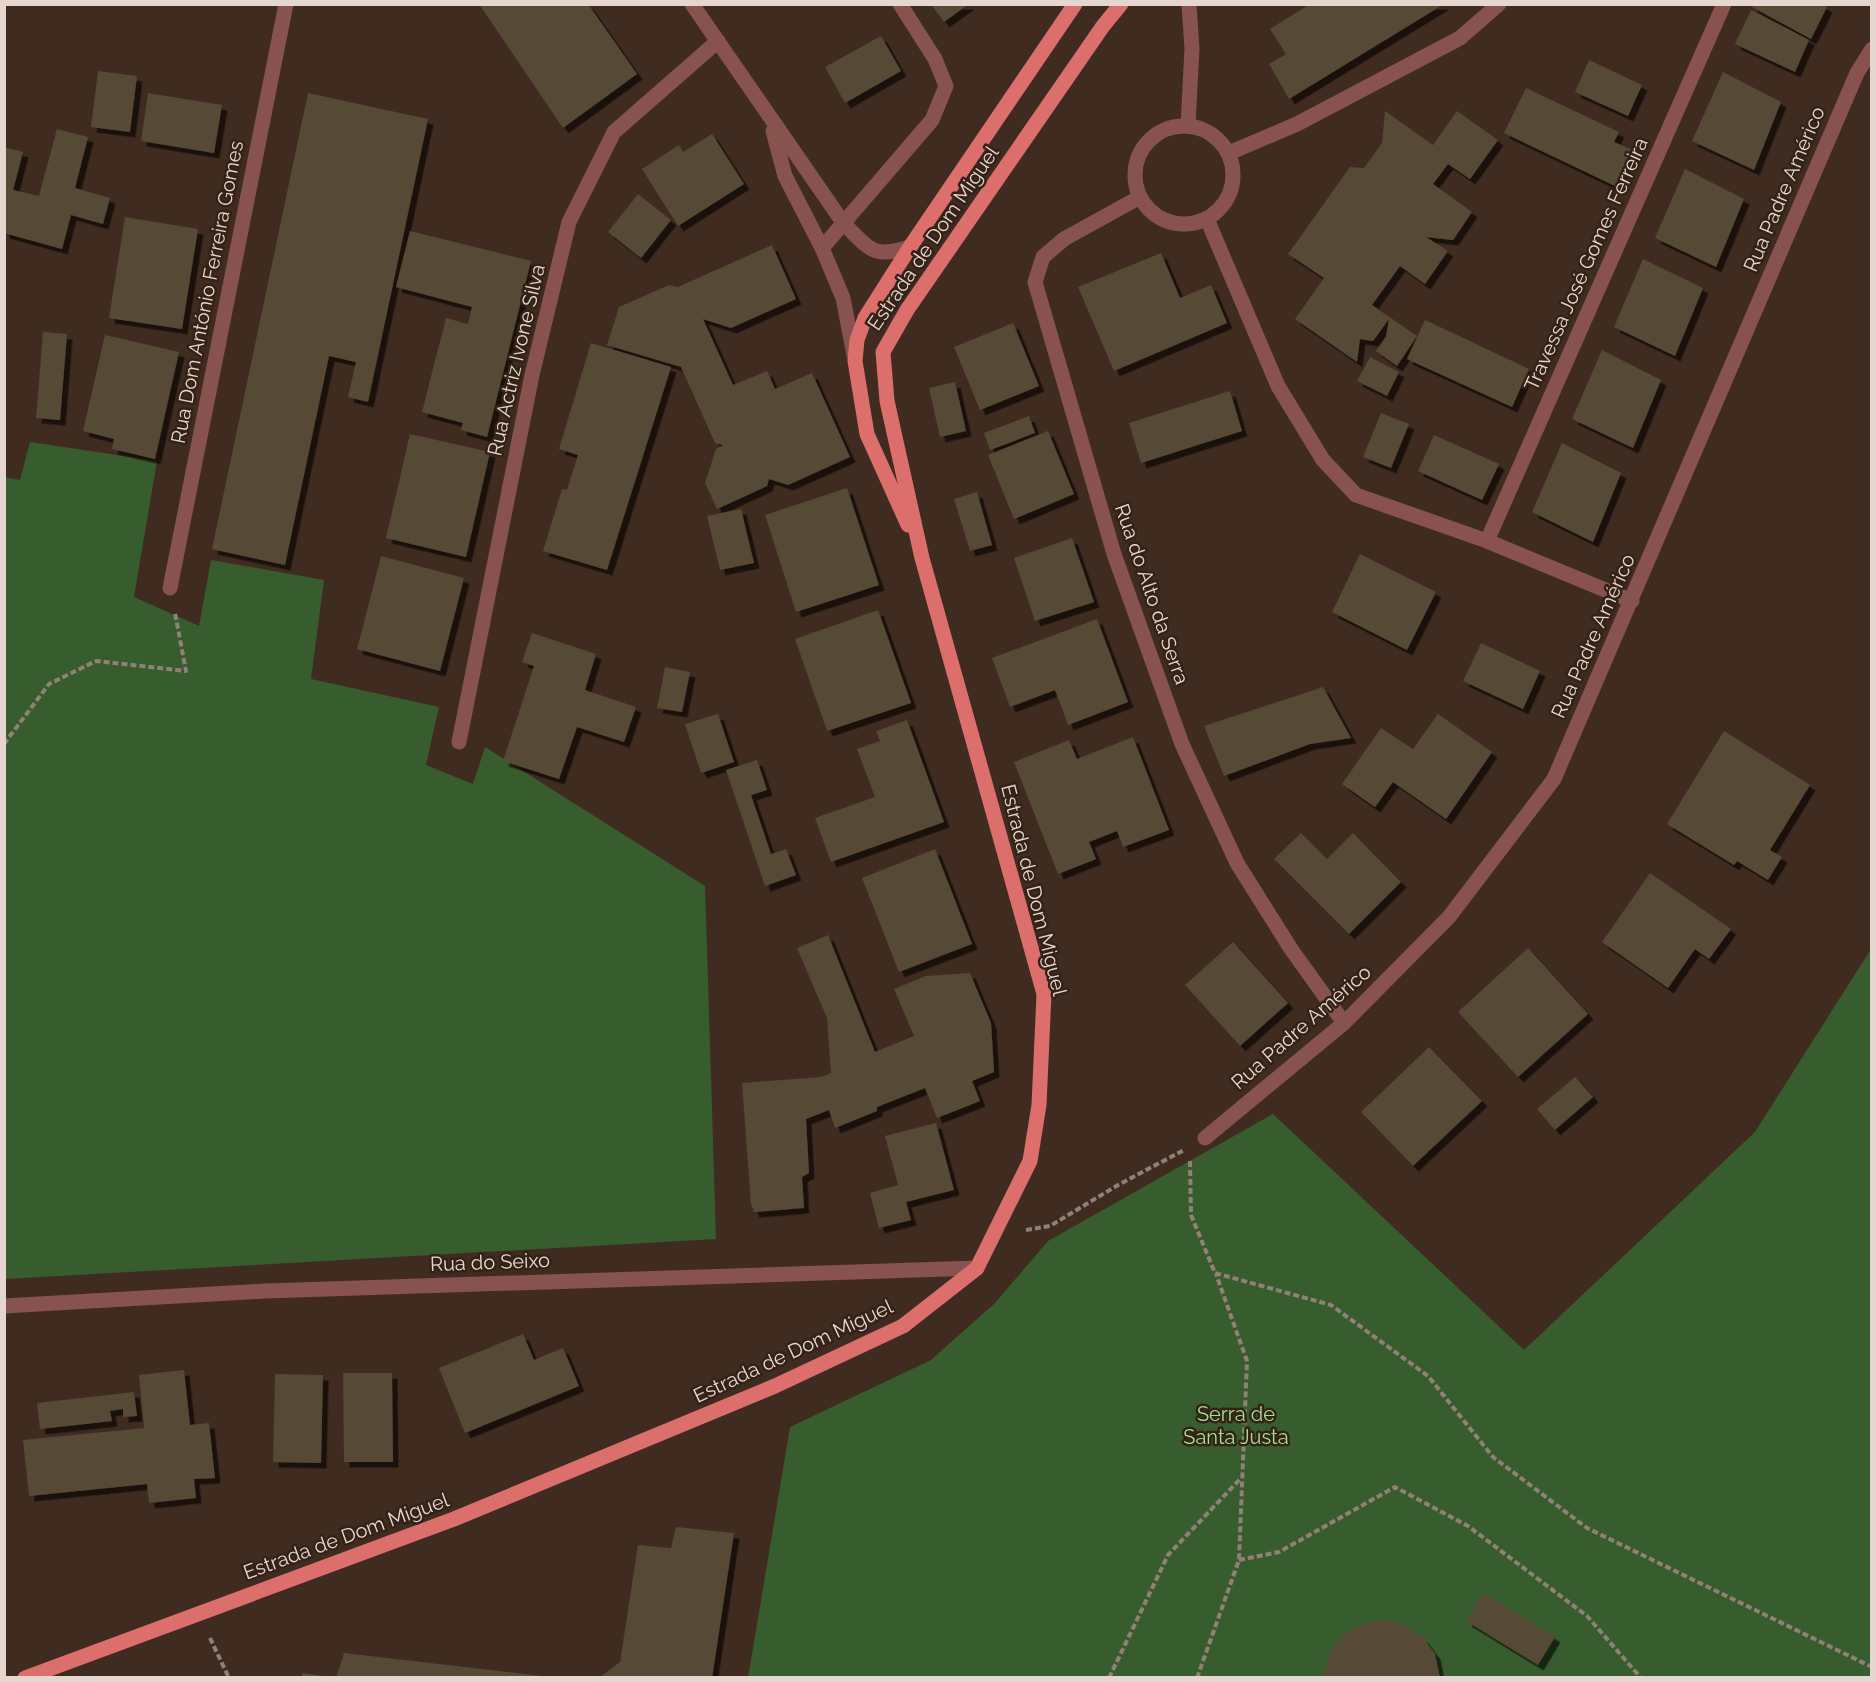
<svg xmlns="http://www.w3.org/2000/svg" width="1876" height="1682" font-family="Raleway,sans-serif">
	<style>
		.green { fill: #375d2e }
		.building { fill: #574836; filter: url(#shadow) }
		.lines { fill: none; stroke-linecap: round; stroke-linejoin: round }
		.path { stroke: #918077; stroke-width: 4; stroke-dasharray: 6 3; stroke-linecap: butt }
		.minor { stroke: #88524f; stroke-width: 15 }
		.tertiary { stroke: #88524f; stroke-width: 15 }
		.primary { stroke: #dc6e6b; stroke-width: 15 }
		.labels { text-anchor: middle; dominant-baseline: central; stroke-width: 5; stroke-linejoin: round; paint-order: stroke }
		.street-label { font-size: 20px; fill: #e5d7d0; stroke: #352217 }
		.park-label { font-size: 20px; fill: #9fe38e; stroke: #352217 }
	</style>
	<defs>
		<filter id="shadow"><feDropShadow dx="5.5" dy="5.5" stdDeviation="0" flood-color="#0009"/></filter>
	</defs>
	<rect width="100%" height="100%" fill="#402b21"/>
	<!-- green -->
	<path class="green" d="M 30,442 L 157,461 L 134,597 L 199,626 L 211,560 L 324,580 L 311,679 L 439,707 L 426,765 L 473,784 L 485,747 L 705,886 L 716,1239 L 5,1279 L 4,477 L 20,480 Z
		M 1871,949 L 1871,1677 L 748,1678 L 790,1427 L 931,1360 L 995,1303 L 1048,1241 L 1273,1114 L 1524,1350 L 1755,1132 Z"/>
	<!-- building -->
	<path class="building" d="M 479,4 L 588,4 L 637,74 L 563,128 Z
		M 931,4 L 969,4 L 944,22 Z
		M 1310,4 L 1444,4 L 1289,99 L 1269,64 L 1286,54 L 1270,29 Z
		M 1753,4 L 1822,4 L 1827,7 L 1811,39 L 1752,7 Z
		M 1751,10 L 1809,40 L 1795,72 L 1735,44 Z
		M 881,36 L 901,71 L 845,103 L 825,67 Z
		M 1589,60 L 1642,85 L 1628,116 L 1575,92 Z
		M 98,71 L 137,76 L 130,132 L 91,127 Z
		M 1723,72 L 1781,102 L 1754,170 L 1692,141 Z
		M 1526,88 L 1619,132 L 1614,142 L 1632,150 L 1615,186 L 1504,133 Z
		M 148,93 L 222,105 L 214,153 L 141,141 Z
		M 308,93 L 428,119 L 368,402 L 348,397 L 356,362 L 329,356 L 285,565 L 212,549 Z
		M 1385,111 L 1433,145 L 1457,111 L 1498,140 L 1470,179 L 1448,164 L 1433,184 L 1472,212 L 1453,240 L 1426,237 L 1448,251 L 1425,284 L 1400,266 L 1372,305 L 1417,336 L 1397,366 L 1376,351 L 1386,337 L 1389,319 L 1373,341 L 1360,339 L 1357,362 L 1295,319 L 1324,278 L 1288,254 L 1350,167 L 1364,168 L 1382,143 Z
		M 57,129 L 88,137 L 75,188 L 110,198 L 103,224 L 71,215 L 62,249 L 4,233 L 4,147 L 23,152 L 13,190 L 39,196 Z
		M 712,134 L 744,184 L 678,226 L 642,169 L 679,145 L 683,152 Z
		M 1685,169 L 1744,199 L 1716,267 L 1655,238 Z
		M 638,194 L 671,220 L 641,258 L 608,232 Z
		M 125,217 L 198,229 L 182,329 L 109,318 Z
		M 410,231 L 531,261 L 487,437 L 461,430 L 463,423 L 422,412 L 446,318 L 468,324 L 472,307 L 396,287 Z
		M 772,245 L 796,299 L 731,328 L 703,319 L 733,385 L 767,371 L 775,389 L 812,373 L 850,457 L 788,485 L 769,479 L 767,486 L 717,509 L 705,483 L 716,449 L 723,445 L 715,443 L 681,367 L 607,345 L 619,307 L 669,285 L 678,287 Z
		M 1161,253 L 1180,298 L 1211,285 L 1227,323 L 1114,371 L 1078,287 Z
		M 1643,259 L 1703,288 L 1675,356 L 1614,327 Z
		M 1425,320 L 1529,369 L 1512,407 L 1407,359 Z
		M 1013,323 L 1039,386 L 980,410 L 954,347 Z
		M 43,332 L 67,334 L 60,420 L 36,418 Z
		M 105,335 L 179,352 L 155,459 L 112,449 L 114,439 L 83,431 Z
		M 591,343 L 671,367 L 607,570 L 543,551 L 562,489 L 567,490 L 578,455 L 559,449 Z
		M 1602,350 L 1661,380 L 1633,448 L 1572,419 Z
		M 1370,357 L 1399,372 L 1387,396 L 1357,381 Z
		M 955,382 L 966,431 L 940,437 L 929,388 Z
		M 1230,391 L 1242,431 L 1141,463 L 1129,423 Z
		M 1381,413 L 1409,424 L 1391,468 L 1363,457 Z
		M 1029,416 L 1035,433 L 990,450 L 984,433 Z
		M 1048,431 L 1074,494 L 1014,519 L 988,455 Z
		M 410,434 L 490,452 L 466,557 L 386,538 Z
		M 1434,435 L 1499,464 L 1482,500 L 1418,471 Z
		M 1562,443 L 1621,473 L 1593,542 L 1532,512 Z
		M 847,488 L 879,585 L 796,612 L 765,515 Z
		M 977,492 L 992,545 L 970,551 L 954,499 Z
		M 741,509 L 754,563 L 720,570 L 707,516 Z
		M 1072,538 L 1094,602 L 1035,621 L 1014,558 Z
		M 1360,554 L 1436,592 L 1407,650 L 1332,612 Z
		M 381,556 L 464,578 L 440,671 L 357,649 Z
		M 878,610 L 911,703 L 827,731 L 795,639 Z
		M 1097,619 L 1128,702 L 1068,725 L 1055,690 L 1010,707 L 992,658 Z
		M 532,633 L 596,654 L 585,690 L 636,707 L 624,742 L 577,727 L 559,779 L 503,761 L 534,666 L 522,662 Z
		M 1481,643 L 1540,671 L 1523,709 L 1463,681 Z
		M 665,667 L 690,672 L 682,712 L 657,708 Z
		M 1323,687 L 1351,738 L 1310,744 L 1224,776 L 1204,726 Z
		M 718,714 L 734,762 L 701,773 L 685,724 Z
		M 1438,714 L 1492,752 L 1446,819 L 1393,782 L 1375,807 L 1342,784 L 1381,728 L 1413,749 Z
		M 907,720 L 944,822 L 831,862 L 815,818 L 875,797 L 857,749 L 880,741 L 876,731 Z
		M 1724,731 L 1810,785 L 1770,850 L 1782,857 L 1768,880 L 1737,861 L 1734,865 L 1667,824 Z
		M 1133,737 L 1169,830 L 1123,847 L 1117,831 L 1089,842 L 1096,859 L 1058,874 L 1014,762 L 1069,740 L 1077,759 Z
		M 757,760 L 767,790 L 751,795 L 771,854 L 786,849 L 796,875 L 765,886 L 726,770 Z
		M 1301,833 L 1327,859 L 1353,833 L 1401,882 L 1349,934 L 1274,859 Z
		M 935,849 L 972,944 L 899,972 L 862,878 Z
		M 1650,873 L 1731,929 L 1709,959 L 1695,949 L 1668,988 L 1602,942 Z
		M 828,935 L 875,1052 L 914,1036 L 894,989 L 926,976 L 970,973 L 991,1023 L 994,1072 L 972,1081 L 980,1101 L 937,1118 L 925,1088 L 877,1107 L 877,1111 L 835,1128 L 829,1110 L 806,1119 L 809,1173 L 802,1177 L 804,1208 L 754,1212 L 751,1204 L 742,1083 L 821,1077 L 831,1073 L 827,1018 L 797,948 Z
		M 1233,942 L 1288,1003 L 1240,1046 L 1185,985 Z
		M 1528,948 L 1588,1014 L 1518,1077 L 1458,1012 Z
		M 1429,1047 L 1482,1101 L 1413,1166 L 1361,1112 Z
		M 1575,1077 L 1593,1097 L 1555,1130 L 1537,1109 Z
		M 936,1123 L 954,1190 L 906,1202 L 911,1220 L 879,1228 L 870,1193 L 898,1185 L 885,1136 Z
		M 523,1334 L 534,1360 L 563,1348 L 579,1386 L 465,1433 L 439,1368 Z
		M 184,1370 L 190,1425 L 209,1423 L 215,1478 L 194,1479 L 196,1498 L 149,1503 L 147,1484 L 29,1496 L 23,1440 L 144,1428 L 139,1375 Z
		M 343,1373 L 392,1373 L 393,1462 L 344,1462 Z
		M 275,1374 L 323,1375 L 321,1463 L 273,1462 Z
		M 134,1392 L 137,1416 L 123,1417 L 123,1409 L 110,1411 L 112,1421 L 40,1429 L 37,1403 Z
		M 676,1527 L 734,1533 L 712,1678 L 599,1678 L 620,1662 L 638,1545 L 671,1548 Z
		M 1483,1593 L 1555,1637 L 1538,1665 L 1466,1621 Z
		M 1382,1620 L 1402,1624 L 1423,1638 L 1435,1654 L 1440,1678 L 1323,1678 L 1331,1650 L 1344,1634 L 1362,1624 Z
		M 344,1653 L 542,1676 L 541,1678 L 336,1678 Z
		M 302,1673 L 324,1676 L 324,1678 L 302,1678 Z"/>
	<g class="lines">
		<!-- path -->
		<path class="path" d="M 4,744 L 49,684 L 96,661 L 186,671 L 175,613
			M 1190,1161 L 1191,1215 L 1215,1273 L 1331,1305 L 1428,1376 L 1493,1457 L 1587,1528 L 1872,1667
			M 1026,1230 L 1050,1226 L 1118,1185 L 1184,1150
			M 1239,1560 L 1279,1552 L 1395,1487 L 1468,1526 L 1587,1616 L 1641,1678
			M 210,1638 L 229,1678
			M 1109,1678 L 1168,1555 L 1241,1478
			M 1197,1678 L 1239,1560 L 1247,1361 L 1216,1274"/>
		<!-- minor -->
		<path class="minor" d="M 1188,125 L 1192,49 L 1189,4
			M1135 175a49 49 0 1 1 98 0a49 49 0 1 1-98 0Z
			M 1229,153 L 1297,124 L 1460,38 L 1499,4
			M 1140,197 L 1064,239 L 1043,257 L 1035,282 L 1114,554 L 1182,744 L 1237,863 L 1291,949 L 1344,1023
			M 1207,219 L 1278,386 L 1323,460 L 1356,495 L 1487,541 L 1632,601
			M 822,248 L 932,120 L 946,86 L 935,59 L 900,4
			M 1487,541 L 1724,4
			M 170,588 L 286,4
			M 459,742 L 532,375 L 569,222 L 614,132 L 718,41
			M 1205,1138 L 1344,1023 L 1449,917 L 1554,779 L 1857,73 L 1872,49
			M 4,1306 L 266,1291 L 977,1268"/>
		<!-- tertiary -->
		<path class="tertiary" d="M 692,4 L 844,224 C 870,249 872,259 910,247
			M 773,131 L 785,176 L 822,248 L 843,298 L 854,355"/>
		<!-- primary -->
		<path class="primary" d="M 908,525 L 867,434 L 855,361 L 857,340 L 865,318 L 910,247 L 1075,4
			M 25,1678 L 454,1519 L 775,1386 L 903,1326 L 977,1268 L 1030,1161 L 1039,1105 L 1044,994 L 922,558 L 887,401 L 883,352 L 907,310 L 1103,26 L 1121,4"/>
	</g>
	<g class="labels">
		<!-- street labels -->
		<g class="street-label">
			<text transform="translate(1784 189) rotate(-67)">Rua Padre Américo</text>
			<text transform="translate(933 238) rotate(-56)">Estrada de Dom Miguel</text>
			<text transform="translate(1586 264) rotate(-66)">Travessa José Gomes Ferreira</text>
			<text transform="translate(207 292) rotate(-79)">Rua Dom António Ferreira Gomes</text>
			<text transform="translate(516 360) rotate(-77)">Rua Actriz Ivone Silva</text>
			<text transform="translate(1152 594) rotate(71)">Rua do Alto da Serra</text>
			<text transform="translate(1593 636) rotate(-66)">Rua Padre Américo</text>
			<text transform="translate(1034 890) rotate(76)">Estrada de Dom Miguel</text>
			<text transform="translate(1301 1027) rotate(-41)">Rua Padre Américo</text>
			<text transform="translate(490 1262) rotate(-2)">Rua do Seixo</text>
			<text transform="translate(793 1351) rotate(-25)">Estrada de Dom Miguel</text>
			<text transform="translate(346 1536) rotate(-20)">Estrada de Dom Miguel</text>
		</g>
		<!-- park labels -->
		<g class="park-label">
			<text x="1236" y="1414">Serra de<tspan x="1236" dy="23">Santa Justa</tspan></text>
		</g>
	</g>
	<!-- border -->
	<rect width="1876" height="1682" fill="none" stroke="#e5d7d0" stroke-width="12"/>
</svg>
